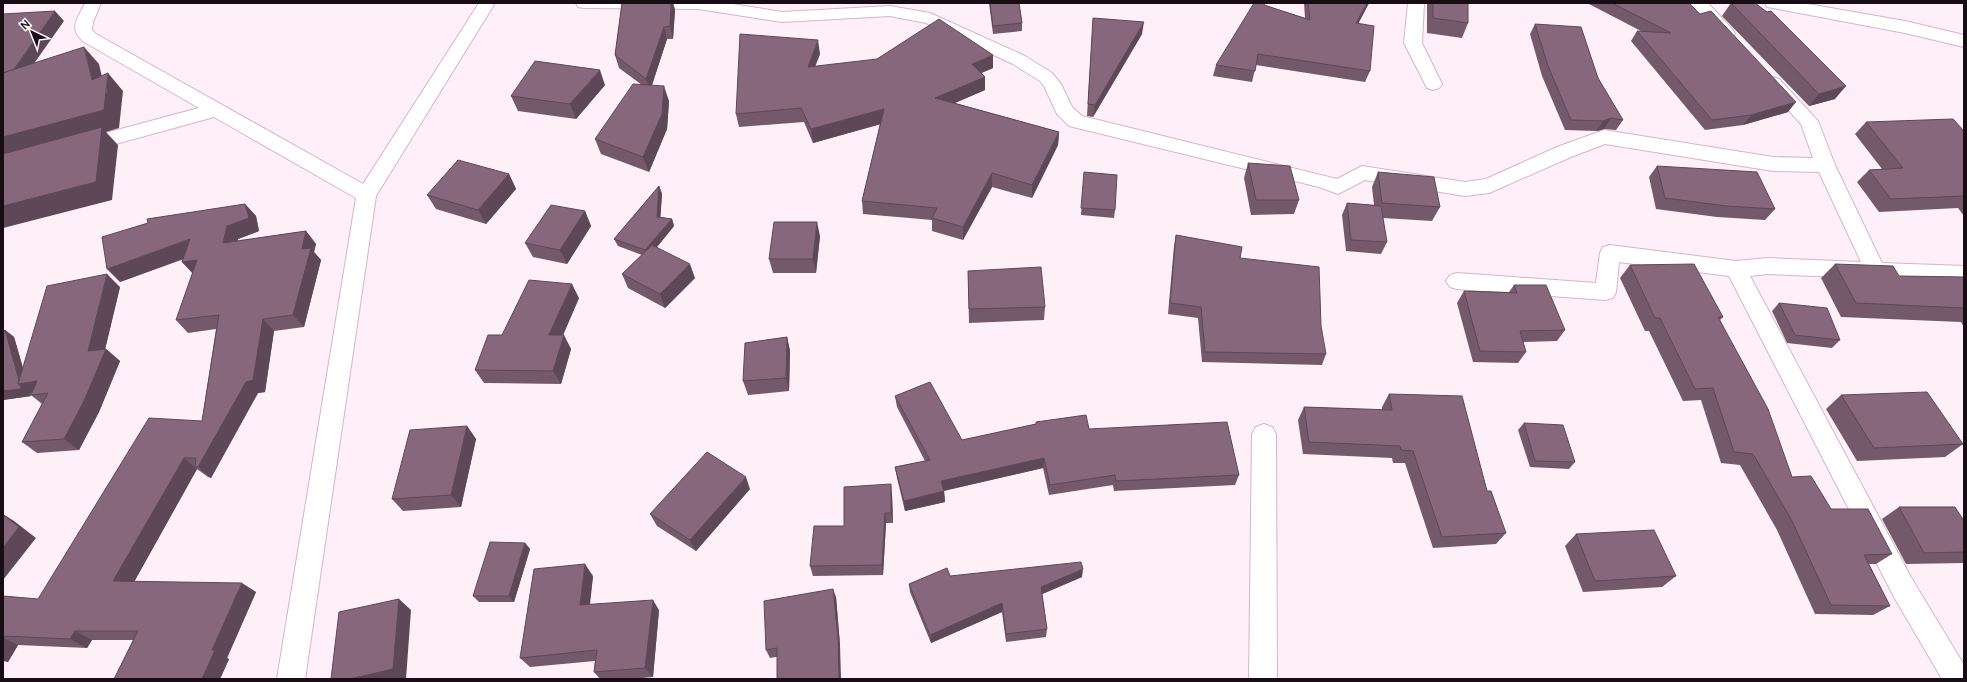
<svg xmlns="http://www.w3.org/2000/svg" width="1967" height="682" font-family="Manrope,sans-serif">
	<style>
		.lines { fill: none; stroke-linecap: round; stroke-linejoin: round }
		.street-casing { stroke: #d7b4ca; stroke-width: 2 }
		.street { fill: #fff; fill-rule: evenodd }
		.wall { fill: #74596b }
		.shaded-wall { fill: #5e4857 }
		.building { fill: #87677c; stroke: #5e4857 }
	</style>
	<rect width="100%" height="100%" fill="#feeff8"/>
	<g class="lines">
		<!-- street casing -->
		<g class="street-casing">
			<path id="street" d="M 85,3 L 101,3 L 93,22 L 92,30 L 96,34 L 363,184 L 479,3 L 495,3 L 376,196 L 305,679 L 277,679 L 356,198 L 214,117 L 83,153 L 76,151 L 73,146 L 76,141 L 199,108 L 84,42 C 68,28 77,20 85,3 Z
				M 576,3 L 726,3 L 782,12 L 890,6 L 930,13 L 1025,56 L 1052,73 L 1061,84 L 1072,107 L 1082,116 L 1337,179 L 1362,166 L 1465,182 L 1486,179 L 1557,147 L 1604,130 L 1773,157 L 1813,158 L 1801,124 L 1764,83 L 1767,79 L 1773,77 L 1779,79 L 1818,121 L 1835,165 L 1882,263 L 1964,266 L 1964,282 L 1768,274 L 1750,276 L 1912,579 L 1964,665 L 1964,679 L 1942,679 L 1894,597 L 1729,276 L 1619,262 L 1616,292 L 1613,298 L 1605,300 L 1457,289 L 1450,287 L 1446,281 L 1450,275 L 1457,273 L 1596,283 L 1600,253 L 1603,247 L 1610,245 L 1736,261 L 1768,258 L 1861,262 L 1819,172 L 1773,171 L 1605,144 L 1571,157 L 1489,193 L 1465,196 L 1365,180 L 1338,194 L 1319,187 L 1069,126 L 1057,114 L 1044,86 L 1040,81 L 1013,64 L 926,23 L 890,16 L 782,22 L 698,9 L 584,8 L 578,7 Z
				M 1408,3 L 1424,3 L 1422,43 L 1442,84 L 1439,88 L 1433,90 L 1427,88 L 1404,43 Z
				M 1690,3 L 1708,3 L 1732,29 L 1735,33 L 1732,37 L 1726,39 L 1720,37 Z
				M 1765,3 L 1802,3 L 1905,21 L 1964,35 L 1964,47 L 1905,33 L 1773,8 L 1767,7 Z
				M 1264,424 L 1272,427 L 1276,434 L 1277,679 L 1249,679 L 1252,434 L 1256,427 Z"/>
		</g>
		<!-- street -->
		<use href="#street" class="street"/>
	</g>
	<!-- wall -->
	<path class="wall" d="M 622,3 L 673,3 L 675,10 L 673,39 L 667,39 L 652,85 L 669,101 L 667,129 L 649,172 L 601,154 L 595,139 L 642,85 L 619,68 L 615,55 Z
		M 989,3 L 1019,3 L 1022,23 L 1022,31 L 993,34 Z
		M 1304,3 L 1369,3 L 1358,24 L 1370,71 L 1365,82 L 1256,65 L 1252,82 L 1213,76 L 1216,65 L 1264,5 L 1305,18 Z
		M 1427,3 L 1468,3 L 1468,23 L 1462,38 L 1427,33 Z
		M 1587,3 L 1689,3 L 1788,112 L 1743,125 L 1705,130 L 1631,41 L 1637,31 L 1641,31 Z
		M 1731,3 L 1835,99 L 1809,106 L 1722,16 Z
		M 1093,18 L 1142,34 L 1093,117 L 1087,116 Z
		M 1535,24 L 1598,78 L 1623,120 L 1616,130 L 1604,129 L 1597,131 L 1565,130 L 1542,76 L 1530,34 Z
		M 820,54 L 815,66 L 993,68 L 981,73 L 985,90 L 955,103 L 1059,132 L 1058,145 L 1032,198 L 992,187 L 963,240 L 932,231 L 932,220 L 863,214 L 862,201 L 880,124 L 813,143 L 804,122 L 739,127 L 736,114 Z
		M 605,85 L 576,119 L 518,111 L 511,96 Z
		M 1866,122 L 1964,131 L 1964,216 L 1958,208 L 1879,212 L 1857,182 L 1869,170 L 1882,169 L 1855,134 Z
		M 1248,163 L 1299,200 L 1294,214 L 1251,215 L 1244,178 Z
		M 1657,166 L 1775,209 L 1765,220 L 1717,217 L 1656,209 L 1649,177 Z
		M 1084,172 L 1115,210 L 1114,218 L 1081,215 Z
		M 1378,172 L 1440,207 L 1432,221 L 1383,218 L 1387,242 L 1381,254 L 1346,251 L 1342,215 L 1347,203 L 1374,205 L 1372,187 Z
		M 509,174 L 516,189 L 486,224 L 436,209 L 427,195 Z
		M 659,186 L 662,194 L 660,217 L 672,219 L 674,226 L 657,247 L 695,278 L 665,308 L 628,288 L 622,274 L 642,255 L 618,246 L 614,239 Z
		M 245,204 L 256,216 L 259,231 L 238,239 L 237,241 L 306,231 L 316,244 L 314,252 L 321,260 L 304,327 L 274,331 L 265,392 L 258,393 L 211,478 L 208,477 L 197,469 L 134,582 L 256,592 L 227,658 L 229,659 L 220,679 L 114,679 L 133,640 L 92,640 L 87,648 L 18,645 L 8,662 L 3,661 L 3,596 L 38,599 L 202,421 L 216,329 L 188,333 L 176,320 L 193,273 L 182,262 L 184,259 L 120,282 Z
		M 585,211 L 591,226 L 567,264 L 533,257 L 525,243 Z
		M 1176,235 L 1240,258 L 1326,354 L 1322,365 L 1202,362 L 1198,318 L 1168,314 L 1174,246 Z
		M 820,236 L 816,273 L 773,273 L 769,259 Z
		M 1835,264 L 1899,276 L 1964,277 L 1964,327 L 1961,322 L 1841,317 L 1821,278 Z
		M 1630,265 L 1723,317 L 1720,320 L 1792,477 L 1831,509 L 1892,554 L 1876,564 L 1869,564 L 1890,606 L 1873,615 L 1815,614 L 1777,530 L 1740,465 L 1721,463 L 1701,400 L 1683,401 L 1649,331 L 1645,331 L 1620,278 Z
		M 968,271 L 1045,307 L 1044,320 L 969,323 Z
		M 1514,285 L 1565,330 L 1557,341 L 1523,342 L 1526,352 L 1518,363 L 1473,362 L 1457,303 L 1464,291 L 1509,292 Z
		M 120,287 L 105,349 L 106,349 L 120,361 L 99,412 L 79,450 L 37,453 L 22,442 L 42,404 L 31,395 L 31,394 L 30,393 L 31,396 L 3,400 L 3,333 L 5,330 L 14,337 L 23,368 Z
		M 579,298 L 563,335 L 571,349 L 561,384 L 484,383 L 475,370 L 502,335 Z
		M 1779,303 L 1840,340 L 1832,348 L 1787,343 L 1772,311 Z
		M 787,337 L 790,351 L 789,391 L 748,395 L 743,381 Z
		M 1389,394 L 1487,491 L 1506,533 L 1496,544 L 1433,548 L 1405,463 L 1393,463 L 1392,458 L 1303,454 L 1298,420 L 1304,407 L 1382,410 L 1382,407 Z
		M 1841,395 L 1963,444 L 1945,457 L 1857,461 L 1826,409 Z
		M 895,396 L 962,440 L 1036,424 L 1036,422 L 1089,429 L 1239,475 L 1235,485 L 1114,491 L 1113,485 L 1049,495 L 1043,468 L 944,491 L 945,502 L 905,511 L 897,478 L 895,467 L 925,461 L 897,407 Z
		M 1524,423 L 1575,462 L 1569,469 L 1530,467 L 1518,430 Z
		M 467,426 L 476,439 L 461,507 L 403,511 L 392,499 Z
		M 750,489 L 696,551 L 657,526 L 650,514 Z
		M 892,494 L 893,523 L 886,523 L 883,575 L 813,576 L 810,566 L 844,526 Z
		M 1899,507 L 1964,521 L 1964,562 L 1963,563 L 1906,564 L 1882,519 Z
		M 1576,534 L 1676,576 L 1662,587 L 1583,592 L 1565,546 Z
		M 525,543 L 530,549 L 514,602 L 479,602 L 473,596 Z
		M 593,576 L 590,605 L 659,610 L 653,677 L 631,679 L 600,679 L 594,672 L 595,661 L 530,667 L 520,658 Z
		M 950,576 L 1082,577 L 1042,594 L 1047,629 L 1046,637 L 1006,642 L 1002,612 L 931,643 L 910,592 L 909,584 Z
		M 836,597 L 840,645 L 770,658 L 766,650 Z"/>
	<!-- shaded-wall -->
	<path class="shaded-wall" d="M 671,3 L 673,3 L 675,10 L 673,39 L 670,26 Z
		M 1367,3 L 1369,3 L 1352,35 L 1356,23 Z
		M 55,11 L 64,21 L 21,82 L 12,72 Z
		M 1144,22 L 1142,34 L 1093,117 L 1095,105 Z
		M 664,27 L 667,39 L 650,91 L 646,79 Z
		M 818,40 L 820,54 L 810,80 L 808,67 Z
		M 84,47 L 99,64 L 106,94 L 108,73 L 123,91 L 119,128 L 106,132 L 118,145 L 112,200 L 3,228 L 3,137 L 92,80 Z
		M 993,55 L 993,68 L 972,77 L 972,64 Z
		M 600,70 L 605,85 L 576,119 L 570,104 Z
		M 985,77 L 985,90 L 936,111 L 935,98 Z
		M 664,86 L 669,101 L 667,129 L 649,172 L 643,157 Z
		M 1846,86 L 1835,99 L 1809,106 L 1819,94 Z
		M 1796,102 L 1788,112 L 1743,125 L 1751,115 Z
		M 884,109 L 885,123 L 813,143 L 811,129 Z
		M 1611,118 L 1604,129 L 1597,131 L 1603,121 Z
		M 1059,132 L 1058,145 L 1032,198 L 1032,185 Z
		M 992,173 L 992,187 L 963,240 L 963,227 Z
		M 509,174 L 516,189 L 486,224 L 478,210 Z
		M 659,186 L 662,194 L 660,225 L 657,217 Z
		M 245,204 L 256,216 L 259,231 L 238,239 L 234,256 L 223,243 L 227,226 Z
		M 585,211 L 591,226 L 567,264 L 560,250 Z
		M 672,219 L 674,226 L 648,258 L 645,250 Z
		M 817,222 L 820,236 L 816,273 L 813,259 Z
		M 306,231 L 316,244 L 314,252 L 321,260 L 304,327 L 293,315 L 302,249 Z
		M 190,239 L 201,252 L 120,282 L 107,269 Z
		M 197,260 L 194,275 L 182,262 Z
		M 690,264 L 695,278 L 665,308 L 660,294 Z
		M 107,274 L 120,287 L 104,354 L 106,349 L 120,361 L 99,412 L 79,450 L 64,439 L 88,351 Z
		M 572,284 L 579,298 L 557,349 L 549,335 Z
		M 263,319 L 274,331 L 265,392 L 258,393 L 211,478 L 198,467 Z
		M 5,330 L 14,337 L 27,382 L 37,381 L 33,395 L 30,393 L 31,396 L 3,400 L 3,391 L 18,384 Z
		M 564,335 L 571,349 L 561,384 L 553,371 Z
		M 787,337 L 790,351 L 789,391 L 786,378 Z
		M 467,426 L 476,439 L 461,507 L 451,495 Z
		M 184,458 L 197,469 L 129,591 L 113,581 Z
		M 1044,458 L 1043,468 L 942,491 L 941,481 Z
		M 746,477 L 750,489 L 696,551 L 690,540 Z
		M 891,484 L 892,494 L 893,523 L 891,513 Z
		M 944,491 L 945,502 L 905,511 L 904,501 Z
		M 885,513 L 886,523 L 883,575 L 882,565 Z
		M 3,514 L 14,521 L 36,538 L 3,580 Z
		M 525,543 L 530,549 L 514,602 L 509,596 Z
		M 585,564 L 593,576 L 588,616 L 580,605 Z
		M 1083,569 L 1082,577 L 1040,595 L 1041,587 Z
		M 242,583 L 256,592 L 227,658 L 229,659 L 220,679 L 202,679 L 212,650 Z
		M 833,589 L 836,597 L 840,645 L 841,679 L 839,679 Z
		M 399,599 L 411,610 L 406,679 L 350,679 Z
		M 653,600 L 659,610 L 653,677 L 645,668 Z
		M 1002,603 L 1002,612 L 931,643 L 930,635 Z
		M 75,631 L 92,640 L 87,648 L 70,639 Z
		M 3,638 L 18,645 L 8,662 L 3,660 Z"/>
	<!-- building -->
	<path class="building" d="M 622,3 L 671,3 L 670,26 L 664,27 L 646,79 L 615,55 Z
		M 990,3 L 1019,3 L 1022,23 L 993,26 Z
		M 1254,3 L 1265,3 L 1264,5 L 1310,20 L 1308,3 L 1367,3 L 1356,23 L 1374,26 L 1370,71 L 1258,54 L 1255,71 L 1216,65 Z
		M 1433,3 L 1468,3 L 1468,23 L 1433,18 Z
		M 1612,3 L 1689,3 L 1700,14 L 1711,11 L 1796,102 L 1751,115 L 1712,120 L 1637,31 L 1671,33 Z
		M 1731,3 L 1755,3 L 1767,12 L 1771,11 L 1846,86 L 1819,94 Z
		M 55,11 L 14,69 L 3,73 L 3,14 Z
		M 1093,18 L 1144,22 L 1095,105 L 1088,104 Z
		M 939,19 L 993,55 L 972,64 L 985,77 L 935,98 L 1059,132 L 1032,185 L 992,173 L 963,227 L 932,218 L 937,208 L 862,201 L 884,109 L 811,129 L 801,108 L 736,114 L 740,34 L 818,40 L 808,67 L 877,59 Z
		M 1535,24 L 1581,27 L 1598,78 L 1623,120 L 1611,118 L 1603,121 L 1571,120 L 1548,66 Z
		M 84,47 L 92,80 L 108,73 L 104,110 L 3,137 L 3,73 Z
		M 535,61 L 600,70 L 570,104 L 511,96 Z
		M 633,84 L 664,86 L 662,114 L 643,157 L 595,139 Z
		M 1953,119 L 1964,131 L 1964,196 L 1891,199 L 1869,170 L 1903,168 L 1866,122 Z
		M 102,127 L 96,182 L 3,206 L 3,154 Z
		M 458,160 L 509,174 L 478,210 L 427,195 Z
		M 1248,163 L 1290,166 L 1299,200 L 1256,200 Z
		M 1657,166 L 1757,172 L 1775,209 L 1726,206 L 1665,198 Z
		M 1084,172 L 1117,175 L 1115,210 L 1081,208 Z
		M 1378,172 L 1434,177 L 1440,207 L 1382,203 Z
		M 659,186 L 657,217 L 672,219 L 645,250 L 614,239 Z
		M 1347,203 L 1381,206 L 1387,242 L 1351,240 Z
		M 245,204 L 249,218 L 227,226 L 223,243 L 306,231 L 302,249 L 311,248 L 293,315 L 263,319 L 253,380 L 246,382 L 198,467 L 195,466 L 196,458 L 184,458 L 113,581 L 242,583 L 212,650 L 215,650 L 202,679 L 114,679 L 138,631 L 75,631 L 70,639 L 3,636 L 3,596 L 38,599 L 149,418 L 202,421 L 219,315 L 176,320 L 197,260 L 182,262 L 190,239 L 107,269 L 102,237 L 148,223 L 147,219 Z
		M 551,205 L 585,211 L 560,250 L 525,243 Z
		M 774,222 L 817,222 L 813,259 L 769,259 Z
		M 1176,235 L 1242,247 L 1240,258 L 1319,267 L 1321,326 L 1326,354 L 1205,352 L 1201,307 L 1170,303 Z
		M 652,245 L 690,264 L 660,294 L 622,274 Z
		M 1694,264 L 1723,317 L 1718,317 L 1768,409 L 1792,477 L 1811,476 L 1831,509 L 1868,509 L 1892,554 L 1864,555 L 1890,606 L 1831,605 L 1791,519 L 1753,454 L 1734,452 L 1713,388 L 1695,389 L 1660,318 L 1655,318 L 1630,265 Z
		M 1835,264 L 1893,266 L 1899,276 L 1964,277 L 1964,308 L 1856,303 Z
		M 1041,267 L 1045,307 L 969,309 L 968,271 Z
		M 107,274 L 88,351 L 106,349 L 84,401 L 64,439 L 22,442 L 48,393 L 31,395 L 37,381 L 18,384 L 47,286 Z
		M 529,280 L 572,284 L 549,335 L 564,335 L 553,371 L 475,370 L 488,335 L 502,335 Z
		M 1514,285 L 1546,285 L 1565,330 L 1520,331 L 1526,352 L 1480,351 L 1464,291 L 1517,293 Z
		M 1779,303 L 1827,308 L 1840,340 L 1795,335 Z
		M 5,330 L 19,380 L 18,384 L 21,386 L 21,389 L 3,391 L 3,333 Z
		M 787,337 L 786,378 L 743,381 L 745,343 Z
		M 930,382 L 962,440 L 1036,424 L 1036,422 L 1086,415 L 1089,429 L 1227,422 L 1239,475 L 1116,481 L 1115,475 L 1050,485 L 1044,458 L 941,481 L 944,491 L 904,501 L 895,467 L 930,460 L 895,396 Z
		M 1927,392 L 1963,444 L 1874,448 L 1841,395 Z
		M 1389,394 L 1462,396 L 1487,491 L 1491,491 L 1506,533 L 1442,537 L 1413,451 L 1401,450 L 1400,446 L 1309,442 L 1304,407 L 1392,410 Z
		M 1524,423 L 1563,425 L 1575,462 L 1535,461 Z
		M 467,426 L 451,495 L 392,499 L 410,430 Z
		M 707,452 L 746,477 L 690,540 L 650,514 Z
		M 891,484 L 891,513 L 885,513 L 882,565 L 810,566 L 814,526 L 844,526 L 844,487 Z
		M 1899,507 L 1955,507 L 1964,521 L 1964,552 L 1924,553 Z
		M 3,515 L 19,527 L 3,548 Z
		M 1654,530 L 1676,576 L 1595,581 L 1576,534 Z
		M 490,542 L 525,543 L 509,596 L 473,596 Z
		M 1081,562 L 1083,569 L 1041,587 L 1047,629 L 1006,634 L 1002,603 L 930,635 L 909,584 L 947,568 L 950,576 Z
		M 585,564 L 580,605 L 653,600 L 645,668 L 594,672 L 597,650 L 520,658 L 534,569 Z
		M 833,589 L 838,637 L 839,679 L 777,679 L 777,648 L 766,650 L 764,601 Z
		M 399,599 L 393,669 L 350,679 L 331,679 L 339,612 Z"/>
	<!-- border -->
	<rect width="1967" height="682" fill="none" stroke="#190d15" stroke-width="8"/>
	<!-- north arrow -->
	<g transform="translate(32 32) rotate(317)" stroke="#ffffff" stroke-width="3" paint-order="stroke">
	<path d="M0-3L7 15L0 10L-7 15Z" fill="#190d15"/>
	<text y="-6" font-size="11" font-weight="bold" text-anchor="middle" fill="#190d15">N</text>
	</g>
</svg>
